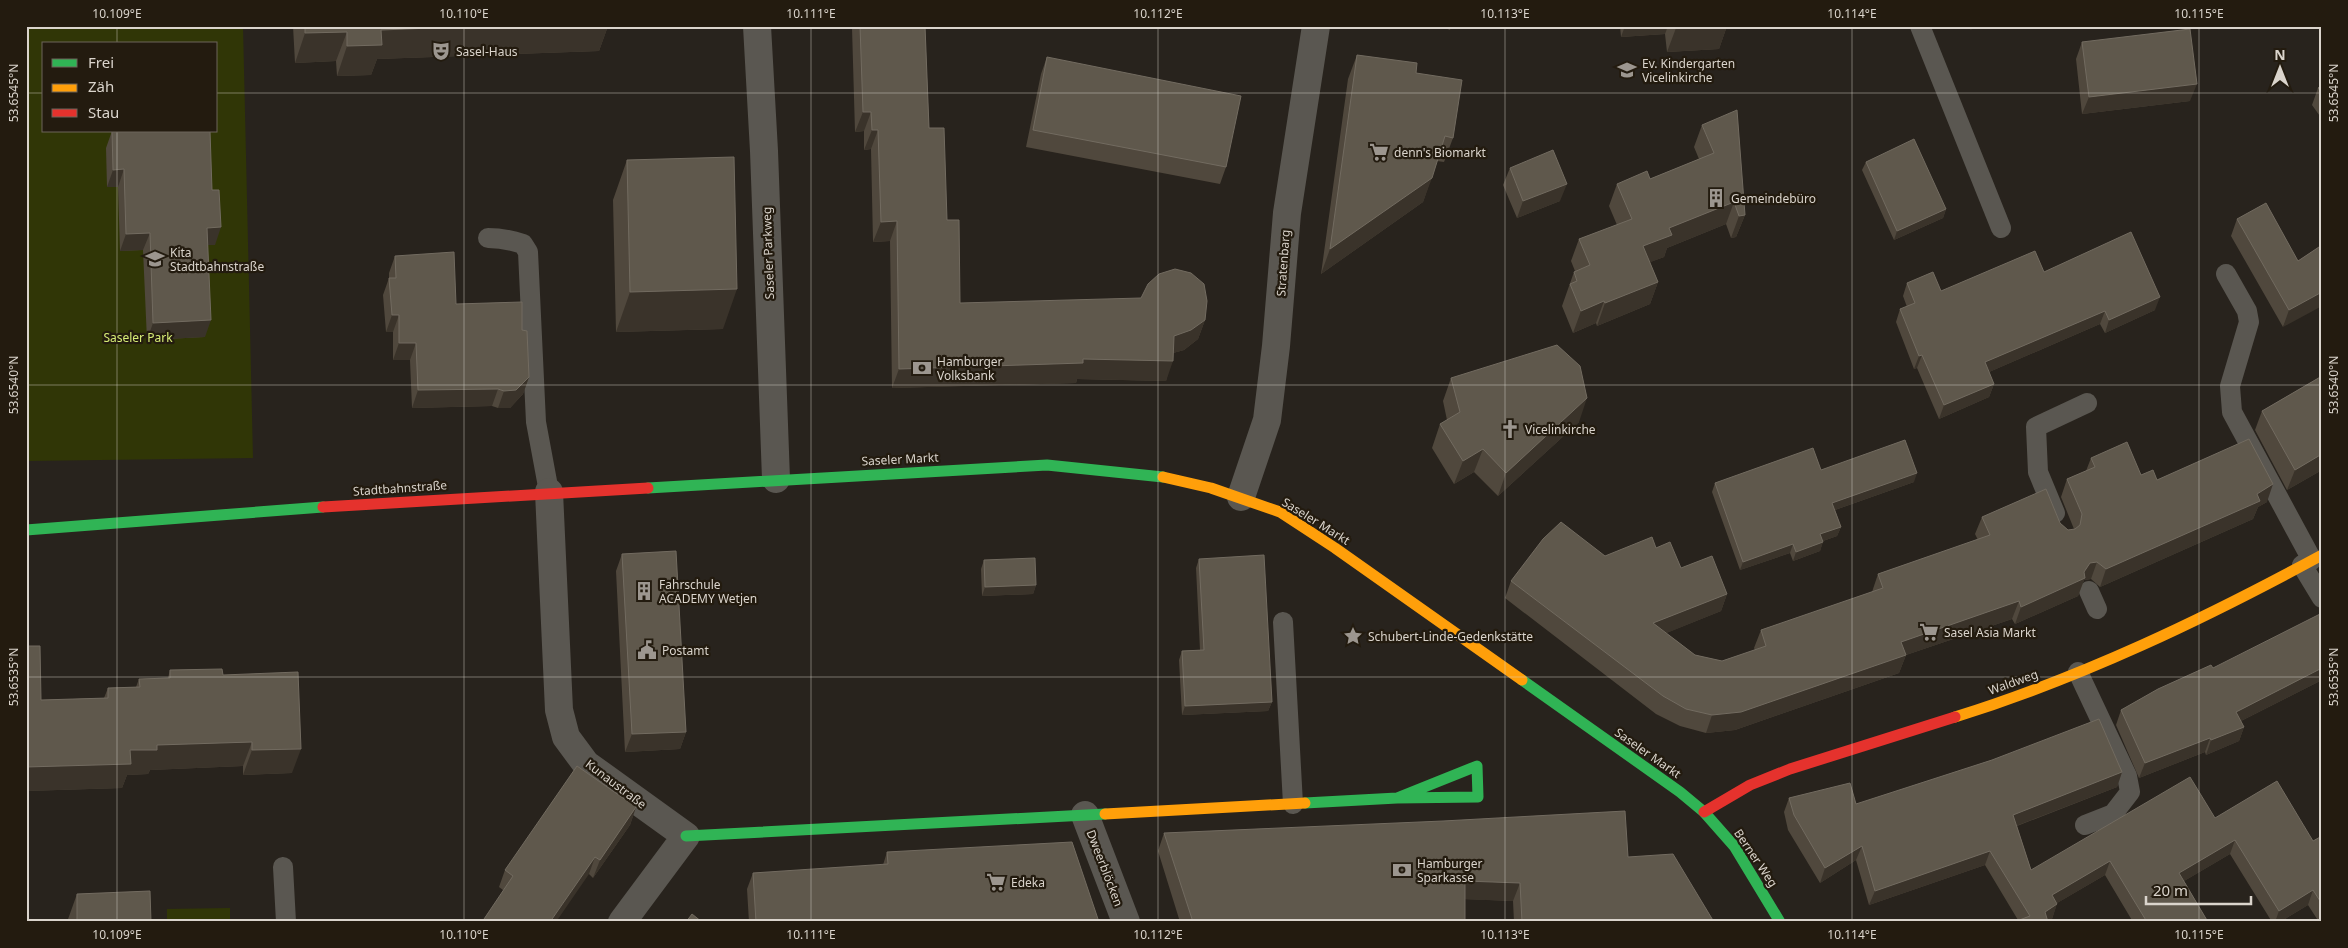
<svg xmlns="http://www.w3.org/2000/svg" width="2348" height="948" font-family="'Noto Sans',sans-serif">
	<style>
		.green { fill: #303606; fill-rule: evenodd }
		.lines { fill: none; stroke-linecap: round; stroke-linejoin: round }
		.lane { stroke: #5a5751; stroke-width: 20 }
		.street { stroke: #5a5751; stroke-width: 28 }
		.fast { stroke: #30b455; stroke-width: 11 }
		.slow { stroke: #ff9f0a; stroke-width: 11 }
		.jam { stroke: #e5322d; stroke-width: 11 }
		.wall { fill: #50483d }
		.shaded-wall { fill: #3a332a }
		.building { fill: #5f584c; stroke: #726b60 }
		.ticks { fill: none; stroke: #dad4cc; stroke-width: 1; stroke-opacity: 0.45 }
		.labels { text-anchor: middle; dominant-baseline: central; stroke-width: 4.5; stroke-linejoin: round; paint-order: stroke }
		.poi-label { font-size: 12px; fill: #dad4cc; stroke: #231b0f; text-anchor: start }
		.street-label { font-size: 12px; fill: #dad4cc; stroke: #231b0f }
		.park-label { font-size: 12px; fill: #d7ed76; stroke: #231b0f }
		.neatline { fill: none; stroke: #dad4cc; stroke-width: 2 }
		.ticks-label { font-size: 12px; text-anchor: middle; fill: #dad4cc }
	</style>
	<rect width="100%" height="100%" fill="#28231d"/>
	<!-- green -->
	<path class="green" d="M 26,26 L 243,26 L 253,458 L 26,461 ZM 44,44 L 216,44 L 216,131 L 44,131 Z
		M 230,908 L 230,922 L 167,922 L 167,909 Z"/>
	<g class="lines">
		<!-- lane -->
		<path class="lane" d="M 1920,26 L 2001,228
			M 488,238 C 501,238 511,240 523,244 L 528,252 L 536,422 L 549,492
			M 2226,274 L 2247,311 L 2249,322 L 2230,386 L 2232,412 L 2312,560
			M 2055,513 L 2038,472 L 2036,427 L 2087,403
			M 2302,565 L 2322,598
			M 2089,591 L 2097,609
			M 1283,622 L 1293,804
			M 2078,672 L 2127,776 L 2130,792 L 2113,814 L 2085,825
			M 283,867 L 286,922"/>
		<!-- street -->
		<path class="street" d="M 757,26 L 764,151 L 776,479
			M 549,492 L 559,710 L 566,737 L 586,764 L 686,836 L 622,922
			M 1241,497 L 1267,420 L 1276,346 L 1287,213 L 1316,26
			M 1085,815 L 1126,922"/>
		<!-- fast -->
		<path class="fast" d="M 648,488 L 1047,465 L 1163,477
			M 26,530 L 323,507
			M 1522,680 L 1680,792 L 1704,812 L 1734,846 L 1780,922
			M 1305,803 L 1397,798 L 1477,766 L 1478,797 L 1397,798
			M 686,836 L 1105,814"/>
		<!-- slow -->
		<path class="slow" d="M 1163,477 L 1211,488 L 1280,512 L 1335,548 L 1522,680
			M 1955,717 C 2083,677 2204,619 2322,555
			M 1105,814 L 1305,803"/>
		<!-- jam -->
		<path class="jam" d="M 323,507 L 648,488
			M 1704,812 L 1750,785 L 1790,769 L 1955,717"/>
	</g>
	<!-- wall -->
	<path class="wall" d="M 293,26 L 608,26 L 599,51 L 377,59 L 371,75 L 337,76 L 336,61 L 295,63 Z
		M 836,26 L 925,26 L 929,128 L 947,220 L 960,303 L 1205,320 L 1198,339 L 1184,350 L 1173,353 L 1166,381 L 1077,379 L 1076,383 L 892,388 L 890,241 L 873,242 L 871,149 L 864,150 L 864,131 L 855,132 L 852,28 L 836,28 Z
		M 1440,26 L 1451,26 L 1450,30 Z
		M 1620,26 L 1727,26 L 1719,49 L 1667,52 L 1665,34 L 1621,37 Z
		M 2082,42 L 2190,101 L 2082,114 L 2076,59 Z
		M 1357,55 L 1416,73 L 1453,138 L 1444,162 L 1437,161 L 1423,202 L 1321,274 L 1348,79 Z
		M 1047,57 L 1226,167 L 1220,184 L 1026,147 L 1041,74 Z
		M 2322,85 L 2322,119 L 2312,105 L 2318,88 Z
		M 1702,125 L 1745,215 L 1736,237 L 1731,238 L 1726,224 L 1667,248 L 1664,257 L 1650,262 L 1658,282 L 1650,304 L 1597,326 L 1596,323 L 1573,333 L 1562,306 L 1574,272 L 1575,271 L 1571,261 L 1579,239 L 1617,225 L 1609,206 L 1617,184 L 1650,179 L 1699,159 L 1694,147 Z
		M 112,131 L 215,245 L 208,245 L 205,337 L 147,340 L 143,250 L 120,251 L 118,187 L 107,187 L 106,148 Z
		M 627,160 L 723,329 L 616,332 L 613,200 Z
		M 1866,162 L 1946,209 L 1943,218 L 1894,240 L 1862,170 Z
		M 1510,168 L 1560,201 L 1517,218 L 1503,185 Z
		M 2237,219 L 2298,261 L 2322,245 L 2283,327 L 2231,236 Z
		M 395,256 L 456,304 L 522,330 L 529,377 L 523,394 L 510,408 L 498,408 L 492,406 L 412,408 L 410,360 L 393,360 L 393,332 L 386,332 L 383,295 L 389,278 L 389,273 Z
		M 2044,272 L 2155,310 L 2105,333 L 2100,324 L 1989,372 L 1994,384 L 1989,397 L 1939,419 L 1917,368 L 1914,369 L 1896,322 L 1900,309 L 1907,307 L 1903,296 L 1907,283 L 1941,291 Z
		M 2322,376 L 2322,470 L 2287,490 L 2255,430 L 2262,411 Z
		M 1451,378 L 1579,422 L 1498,496 L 1474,472 L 1454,484 L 1432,448 L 1440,424 L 1447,420 L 1443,401 Z
		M 2091,458 L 2157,480 L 2267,502 L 2258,507 L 2253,519 L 2100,587 L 2091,579 L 2084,580 L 2078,596 L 2015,624 L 2012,619 L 1906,655 L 1899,673 L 1735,730 L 1706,733 L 1680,726 L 1656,714 L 1505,598 L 1511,581 L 1605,556 L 1656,548 L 1681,568 L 1727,594 L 1721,611 L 1666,633 L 1695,655 L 1722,661 L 1755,650 L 1754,648 L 1761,630 L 1872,592 L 1878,574 L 1978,540 L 1975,534 L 1982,517 L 2060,523 L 2068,530 L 2074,529 L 2061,497 L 2067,479 L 2086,471 Z
		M 1821,470 L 1914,482 L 1835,510 L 1841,527 L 1837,536 L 1823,541 L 1820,551 L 1793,561 L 1790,553 L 1740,570 L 1712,492 L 1715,483 Z
		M 622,554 L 686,732 L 680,749 L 625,752 L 616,571 Z
		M 1199,559 L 1272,702 L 1268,711 L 1182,715 L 1179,660 L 1182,651 L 1200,650 L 1196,568 Z
		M 984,560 L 1036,585 L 1033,594 L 982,596 L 981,569 Z
		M 27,646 L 41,700 L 104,698 L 108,688 L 136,687 L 139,679 L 168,678 L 170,670 L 223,675 L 292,773 L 243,775 L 243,766 L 150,770 L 148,774 L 127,775 L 122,788 L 26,791 Z
		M 2213,668 L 2322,680 L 2241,721 L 2244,727 L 2239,741 L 2206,755 L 2205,752 L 2139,778 L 2116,725 L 2121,710 Z
		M 2122,772 L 2117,787 L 2017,826 L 2031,870 L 2215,818 L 2313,841 L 2322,836 L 2322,922 L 2319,922 L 2308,905 L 2280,922 L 2272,922 L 2230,854 L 2184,881 L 2208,922 L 2133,922 L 2105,875 L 2057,903 L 2052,919 L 2018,920 L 1985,865 L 1869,905 L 1856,860 L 1820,883 L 1788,830 L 1784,812 L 1789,798 L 1856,804 Z
		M 636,807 L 630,825 L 593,878 L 589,874 L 503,890 L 499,887 L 505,870 Z
		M 1164,833 L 1628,857 L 1714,922 L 1514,922 L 1513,901 L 1465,899 L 1465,922 L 1180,922 L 1158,851 Z
		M 887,852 L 1099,922 L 749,922 L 747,889 L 753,873 L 883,865 Z
		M 77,894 L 151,922 L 67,922 Z"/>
	<!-- shaded-wall -->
	<path class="shaded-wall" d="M 481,26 L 608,26 L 599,51 L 377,59 L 371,75 L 337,76 L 347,46 L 381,30 Z
		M 837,26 L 853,26 L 852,28 L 836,28 Z
		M 1625,26 L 1668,26 L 1665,34 L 1621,37 Z
		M 1697,26 L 1727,26 L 1719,49 L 1667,52 L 1676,28 Z
		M 1972,26 L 1980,26 L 1970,30 Z
		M 347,32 L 336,61 L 295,63 L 305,33 Z
		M 2197,84 L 2190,101 L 2082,114 L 2089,97 Z
		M 863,112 L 871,112 L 864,131 L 855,132 Z
		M 872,130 L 878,130 L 871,149 L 864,150 Z
		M 124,169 L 118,187 L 107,187 L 113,170 Z
		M 1432,178 L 1423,202 L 1321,274 L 1330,249 Z
		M 1567,184 L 1560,201 L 1517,218 L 1523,201 Z
		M 1734,202 L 1726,224 L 1667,248 L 1664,257 L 1635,268 L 1643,246 L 1669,228 Z
		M 1946,209 L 1943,218 L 1894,240 L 1897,231 Z
		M 1745,215 L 1736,237 L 1731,238 L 1739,216 Z
		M 897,221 L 890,241 L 873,242 L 881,222 Z
		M 221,227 L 215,245 L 201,245 L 207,228 Z
		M 150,233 L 143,250 L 120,251 L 126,234 Z
		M 1658,282 L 1650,304 L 1597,326 L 1605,303 Z
		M 737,289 L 723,329 L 616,332 L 630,292 Z
		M 2322,292 L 2322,306 L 2283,327 L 2289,310 Z
		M 2160,297 L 2155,310 L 2105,333 L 2109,320 Z
		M 1604,301 L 1596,323 L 1573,333 L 1581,311 Z
		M 2105,311 L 2100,324 L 1980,376 L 1985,362 Z
		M 392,315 L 399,315 L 393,332 L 386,332 Z
		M 211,320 L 205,337 L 147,340 L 153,323 Z
		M 1205,320 L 1198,339 L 1184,350 L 1166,355 L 1174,336 Z
		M 399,343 L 416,343 L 410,360 L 393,360 Z
		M 1922,355 L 1917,368 L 1914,369 L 1919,356 Z
		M 1083,359 L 1173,361 L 1166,381 L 1077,379 L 1076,383 L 892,388 L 899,369 Z
		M 529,377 L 523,394 L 510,408 L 498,408 L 504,391 Z
		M 1994,384 L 1989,397 L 1939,419 L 1944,405 Z
		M 498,389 L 492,406 L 412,408 L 418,390 Z
		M 1587,398 L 1579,422 L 1498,496 L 1506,473 Z
		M 1483,449 L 1474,472 L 1454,484 L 1463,461 Z
		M 2322,454 L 2322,470 L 2287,490 L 2295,470 Z
		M 1917,473 L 1914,482 L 1829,512 L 1832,503 Z
		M 2273,484 L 2267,502 L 2258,507 L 2253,519 L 2100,587 L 2106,569 L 2257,494 Z
		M 1841,527 L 1837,536 L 1817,543 L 1820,534 Z
		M 1823,542 L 1820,551 L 1793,561 L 1796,552 Z
		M 1793,544 L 1790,553 L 1740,570 L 1743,562 Z
		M 2097,562 L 2091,579 L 2084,580 L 2078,596 L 2015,624 L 2021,607 L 2084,572 L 2090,563 Z
		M 1036,585 L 1033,594 L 982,596 L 985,587 Z
		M 1727,594 L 1721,611 L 1647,641 L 1653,623 Z
		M 2019,601 L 2012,619 L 1906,655 L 1899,673 L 1735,730 L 1706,733 L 1712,715 L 1901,642 Z
		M 2322,668 L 2322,680 L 2231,726 L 2236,712 Z
		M 1272,702 L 1268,711 L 1182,715 L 1185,706 Z
		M 2244,727 L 2239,741 L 2206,755 L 2211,740 Z
		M 686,732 L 680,749 L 625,752 L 632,734 Z
		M 2210,738 L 2205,752 L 2139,778 L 2145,763 Z
		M 252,742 L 243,766 L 150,770 L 148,774 L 127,775 L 122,788 L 26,791 L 26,767 L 130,750 L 157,745 Z
		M 301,749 L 292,773 L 243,775 L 252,750 Z
		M 2122,772 L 2117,787 L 2008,829 L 2013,815 Z
		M 636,807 L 630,825 L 593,878 L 600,860 Z
		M 2235,840 L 2230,854 L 2174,887 L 2179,873 Z
		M 1862,846 L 1856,860 L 1820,883 L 1825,868 Z
		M 1990,851 L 1985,865 L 1869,905 L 1875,891 Z
		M 595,857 L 589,874 L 556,922 L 550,922 Z
		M 2110,861 L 2105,875 L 2047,909 L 2052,895 Z
		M 1465,881 L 1520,883 L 1513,901 L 1458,899 Z
		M 2313,890 L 2308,905 L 2280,922 L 2275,922 L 2279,911 Z
		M 2057,904 L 2052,919 L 2047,922 L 2045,912 Z
		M 998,920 L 998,922 L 979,922 Z"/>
	<!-- building -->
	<path class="building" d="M 305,26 L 481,26 L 381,30 L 382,45 L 347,46 L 347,32 L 305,33 Z
		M 860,26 L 925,26 L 929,128 L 944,128 L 947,220 L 959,220 L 960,303 L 1141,298 L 1148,284 L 1159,274 L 1175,269 L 1191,273 L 1204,284 L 1207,301 L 1205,320 L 1191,330 L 1174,336 L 1173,361 L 1083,359 L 1083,363 L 899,369 L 897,221 L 881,222 L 878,130 L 872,130 L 871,112 L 863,112 Z
		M 1676,26 L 1697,26 L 1676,28 Z
		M 2190,29 L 2197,84 L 2089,97 L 2082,42 Z
		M 1357,55 L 1417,63 L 1416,73 L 1462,80 L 1453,138 L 1445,136 L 1432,178 L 1330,249 Z
		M 1047,57 L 1241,96 L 1226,167 L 1033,130 Z
		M 2322,85 L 2322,93 L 2318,88 Z
		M 1737,110 L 1745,215 L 1739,216 L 1734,202 L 1669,228 L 1672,235 L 1643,246 L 1658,282 L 1605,303 L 1604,301 L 1581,311 L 1570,284 L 1577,281 L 1574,272 L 1590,265 L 1579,239 L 1632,219 L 1617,184 L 1647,171 L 1650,179 L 1714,153 L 1702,125 Z
		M 112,131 L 210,131 L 212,190 L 219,190 L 221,227 L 207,228 L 211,320 L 153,323 L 150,233 L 126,234 L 124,169 L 113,170 Z
		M 1914,139 L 1946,209 L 1897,231 L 1866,162 Z
		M 1553,150 L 1567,184 L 1523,201 L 1510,168 Z
		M 734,157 L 737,289 L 630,292 L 627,160 Z
		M 2266,203 L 2298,261 L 2322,245 L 2322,292 L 2289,310 L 2237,219 Z
		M 2131,232 L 2160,297 L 2109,320 L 2105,311 L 1985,362 L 1994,384 L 1944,405 L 1922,355 L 1919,356 L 1900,309 L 1915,303 L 1907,283 L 1933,272 L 1941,291 L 2035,251 L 2044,272 Z
		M 454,252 L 456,304 L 522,302 L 522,330 L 527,331 L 529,377 L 516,390 L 504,391 L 498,389 L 418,390 L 416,343 L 399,343 L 399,315 L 392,315 L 389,278 L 396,278 L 395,256 Z
		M 1557,345 L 1580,366 L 1587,398 L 1506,473 L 1483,449 L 1463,461 L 1440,424 L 1460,412 L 1451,378 Z
		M 2322,376 L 2322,454 L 2295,470 L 2262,411 Z
		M 2249,439 L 2273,484 L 2257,494 L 2260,501 L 2106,569 L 2097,562 L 2090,563 L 2084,572 L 2085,578 L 2021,607 L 2019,601 L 1901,642 L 1906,655 L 1741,712 L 1712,715 L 1686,709 L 1663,696 L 1511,581 L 1543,539 L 1561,522 L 1605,556 L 1652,537 L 1656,548 L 1670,542 L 1681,568 L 1712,556 L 1727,594 L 1653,623 L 1695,655 L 1722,661 L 1766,646 L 1761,630 L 1883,588 L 1878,574 L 1990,535 L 1982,517 L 2046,489 L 2060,523 L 2068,530 L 2075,529 L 2080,525 L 2082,514 L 2067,479 L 2095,467 L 2091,458 L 2127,442 L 2141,475 L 2153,470 L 2157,480 Z
		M 1905,440 L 1917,473 L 1832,503 L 1841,527 L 1820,534 L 1823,542 L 1796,552 L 1793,544 L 1743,562 L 1715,483 L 1813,448 L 1821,470 Z
		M 676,551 L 686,732 L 632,734 L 622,554 Z
		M 1264,555 L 1272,702 L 1185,706 L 1182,651 L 1204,650 L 1199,559 Z
		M 1035,558 L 1036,585 L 985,587 L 984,560 Z
		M 26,612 L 27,646 L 40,646 L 41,700 L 108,698 L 108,688 L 140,687 L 139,679 L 170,678 L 170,670 L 222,669 L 223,675 L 298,672 L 301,749 L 252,750 L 252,742 L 157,745 L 157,750 L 130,750 L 131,764 L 26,767 Z
		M 2322,613 L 2322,668 L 2236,712 L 2244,727 L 2211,740 L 2210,738 L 2145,763 L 2121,710 L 2158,689 L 2211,665 L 2213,668 Z
		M 2099,719 L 2122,772 L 2013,815 L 2031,870 L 2190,777 L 2215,818 L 2277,781 L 2313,841 L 2322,836 L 2322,904 L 2313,890 L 2279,911 L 2235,840 L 2179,873 L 2208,922 L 2147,922 L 2110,861 L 2052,895 L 2057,904 L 2045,912 L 2048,922 L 2014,922 L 2030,916 L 1990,851 L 1875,891 L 1862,846 L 1825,868 L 1794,815 L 1789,798 L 1850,783 L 1856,804 L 1992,760 Z
		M 577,766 L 636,807 L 600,860 L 595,857 L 550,922 L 482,922 L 513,876 L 505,870 Z
		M 1625,811 L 1628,857 L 1673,854 L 1714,922 L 1522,922 L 1520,883 L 1465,881 L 1465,922 L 1193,922 L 1164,833 L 1443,821 Z
		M 1072,842 L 1099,922 L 999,922 L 998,920 L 979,922 L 756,922 L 753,873 L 888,864 L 887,852 Z
		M 150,891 L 151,922 L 77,922 L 77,894 Z
		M 692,914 L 702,922 L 686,922 Z"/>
	<!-- ticks -->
	<path class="ticks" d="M 117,26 L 117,44M 464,26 L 464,922M 811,26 L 811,922M 1158,26 L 1158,922M 1505,26 L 1505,922M 1852,26 L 1852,922M 2199,26 L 2199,922M 26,93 L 44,93M 216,93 L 2322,93M 117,131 L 117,922M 26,385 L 2322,385M 26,677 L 2322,677"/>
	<!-- icons -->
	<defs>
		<g id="theatre-bare" transform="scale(1.5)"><path d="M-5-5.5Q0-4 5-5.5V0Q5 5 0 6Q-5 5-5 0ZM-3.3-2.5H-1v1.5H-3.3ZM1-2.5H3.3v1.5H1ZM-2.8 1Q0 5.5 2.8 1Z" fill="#9c968f" stroke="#231b0f" stroke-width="2.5" paint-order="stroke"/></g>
		<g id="school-bare" transform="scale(1.5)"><path d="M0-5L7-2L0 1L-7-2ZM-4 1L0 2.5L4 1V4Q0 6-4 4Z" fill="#9c968f" stroke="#231b0f" stroke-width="2.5" paint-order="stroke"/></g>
		<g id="supermarket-bare" transform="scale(1.5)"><path d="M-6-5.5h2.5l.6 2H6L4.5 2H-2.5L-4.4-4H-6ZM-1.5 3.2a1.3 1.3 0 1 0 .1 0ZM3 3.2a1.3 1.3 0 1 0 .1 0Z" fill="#9c968f" stroke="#231b0f" stroke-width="2.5" paint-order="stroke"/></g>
		<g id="building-bare" transform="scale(1.5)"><path d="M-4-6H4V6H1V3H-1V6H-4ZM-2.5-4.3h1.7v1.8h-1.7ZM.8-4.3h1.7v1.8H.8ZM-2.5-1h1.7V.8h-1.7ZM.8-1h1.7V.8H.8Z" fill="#9c968f" stroke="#231b0f" stroke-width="2.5" paint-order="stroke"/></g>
		<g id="bank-bare" transform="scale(1.5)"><path d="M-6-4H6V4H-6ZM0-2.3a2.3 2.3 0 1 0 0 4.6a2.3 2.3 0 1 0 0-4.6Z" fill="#9c968f" stroke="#231b0f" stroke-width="2.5" paint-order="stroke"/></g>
		<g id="church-bare" transform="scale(1.5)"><path d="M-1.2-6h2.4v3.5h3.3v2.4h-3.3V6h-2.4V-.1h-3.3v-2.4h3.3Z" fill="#9c968f" stroke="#231b0f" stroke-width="2.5" paint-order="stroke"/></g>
		<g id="sight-bare" transform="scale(1.5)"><path d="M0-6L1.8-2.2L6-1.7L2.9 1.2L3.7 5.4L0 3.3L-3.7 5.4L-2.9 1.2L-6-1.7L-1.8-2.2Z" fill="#9c968f" stroke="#231b0f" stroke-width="2.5" paint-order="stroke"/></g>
		<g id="civic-bare" transform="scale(1.5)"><path d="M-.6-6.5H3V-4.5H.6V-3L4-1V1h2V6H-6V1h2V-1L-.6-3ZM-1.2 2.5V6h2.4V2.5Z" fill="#9c968f" stroke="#231b0f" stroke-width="2.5" paint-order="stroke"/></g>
	</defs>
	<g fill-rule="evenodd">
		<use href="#theatre-bare" x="441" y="51"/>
		<use href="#school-bare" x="1627" y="70"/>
		<use href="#supermarket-bare" x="1379" y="152"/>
		<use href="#building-bare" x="1716" y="198"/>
		<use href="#school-bare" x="155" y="259"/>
		<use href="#bank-bare" x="922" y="368"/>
		<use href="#church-bare" x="1510" y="429"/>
		<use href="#building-bare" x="644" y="591"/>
		<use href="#supermarket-bare" x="1929" y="632"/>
		<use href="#sight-bare" x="1353" y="636"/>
		<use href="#civic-bare" x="647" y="650"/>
		<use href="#bank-bare" x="1402" y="870"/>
		<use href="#supermarket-bare" x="996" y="882"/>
	</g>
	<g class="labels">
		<!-- poi labels -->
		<g class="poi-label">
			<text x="456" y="51">Sasel-Haus</text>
			<text x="1642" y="63">Ev. Kindergarten<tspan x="1642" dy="14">Vicelinkirche</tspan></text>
			<text x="1394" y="152">denn's Biomarkt</text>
			<text x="1731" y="198">Gemeindebüro</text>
			<text x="170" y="252">Kita<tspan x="170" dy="14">Stadtbahnstraße</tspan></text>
			<text x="937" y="361">Hamburger<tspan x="937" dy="14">Volksbank</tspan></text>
			<text x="1525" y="429">Vicelinkirche</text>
			<text x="659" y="584">Fahrschule<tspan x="659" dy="14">ACADEMY Wetjen</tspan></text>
			<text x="1944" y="632">Sasel Asia Markt</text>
			<text x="1368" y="636">Schubert-Linde-Gedenkstätte</text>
			<text x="662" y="650">Postamt</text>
			<text x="1417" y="863">Hamburger<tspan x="1417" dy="14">Sparkasse</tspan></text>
			<text x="1011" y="882">Edeka</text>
		</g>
		<!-- street labels -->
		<g class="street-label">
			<text transform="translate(768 253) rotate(-92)">Saseler Parkweg</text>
			<text transform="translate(1283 263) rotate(-86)">Stratenbarg</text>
			<text transform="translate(900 459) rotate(-3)">Saseler Markt</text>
			<text transform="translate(400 488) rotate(-4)">Stadtbahnstraße</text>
			<text transform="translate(1316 521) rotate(32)">Saseler Markt</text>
			<text transform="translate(2013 682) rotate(-20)">Waldweg</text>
			<text transform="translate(1648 753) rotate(35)">Saseler Markt</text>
			<text transform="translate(616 784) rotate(37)">Kunaustraße</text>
			<text transform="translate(1756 858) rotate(56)">Berner Weg</text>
			<text transform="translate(1105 868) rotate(69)">Dweerblöcken</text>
		</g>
		<!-- park labels -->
		<g class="park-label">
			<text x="138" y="337">Saseler Park</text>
		</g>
	</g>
	<!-- border -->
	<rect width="2348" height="948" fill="none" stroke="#231b0f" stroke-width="55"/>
	<!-- legend -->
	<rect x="42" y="42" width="175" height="90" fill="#231b0f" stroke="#6c655b"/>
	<rect x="52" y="59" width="25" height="8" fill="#30b455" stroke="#6c655b"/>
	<text x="88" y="68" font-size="15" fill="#dad4cc">Frei</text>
	<rect x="52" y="84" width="25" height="8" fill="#ff9f0a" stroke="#6c655b"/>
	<text x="88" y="92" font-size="15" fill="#dad4cc">Zäh</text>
	<rect x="52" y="109" width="25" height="8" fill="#e5322d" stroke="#6c655b"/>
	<text x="88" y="118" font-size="15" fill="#dad4cc">Stau</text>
	<!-- north arrow -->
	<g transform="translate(2280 68)" stroke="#231b0f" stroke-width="4" paint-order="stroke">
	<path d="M0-4L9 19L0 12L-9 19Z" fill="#dad4cc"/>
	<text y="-8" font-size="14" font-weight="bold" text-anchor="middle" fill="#dad4cc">N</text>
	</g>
	<!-- scale -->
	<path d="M2146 896v8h105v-8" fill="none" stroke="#dad4cc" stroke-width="2.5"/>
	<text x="2153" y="896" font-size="15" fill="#dad4cc" stroke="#231b0f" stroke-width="4" paint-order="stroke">20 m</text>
	<rect x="28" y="28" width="2292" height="892" class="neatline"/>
	<g class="ticks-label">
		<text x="117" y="18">10.109°E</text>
		<text x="464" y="18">10.110°E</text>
		<text x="811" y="18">10.111°E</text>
		<text x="1158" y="18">10.112°E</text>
		<text x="1505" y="18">10.113°E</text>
		<text x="1852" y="18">10.114°E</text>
		<text x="2199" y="18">10.115°E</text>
		<text transform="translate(14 93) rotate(-90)" y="4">53.6545°N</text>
		<text transform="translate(2334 93) rotate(-90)" y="4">53.6545°N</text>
		<text transform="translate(14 385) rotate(-90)" y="4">53.6540°N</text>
		<text transform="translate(2334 385) rotate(-90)" y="4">53.6540°N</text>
		<text transform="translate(14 677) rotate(-90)" y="4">53.6535°N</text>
		<text transform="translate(2334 677) rotate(-90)" y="4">53.6535°N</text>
		<text x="117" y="939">10.109°E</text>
		<text x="464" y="939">10.110°E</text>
		<text x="811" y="939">10.111°E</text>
		<text x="1158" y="939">10.112°E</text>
		<text x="1505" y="939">10.113°E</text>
		<text x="1852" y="939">10.114°E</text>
		<text x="2199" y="939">10.115°E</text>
	</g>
</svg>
